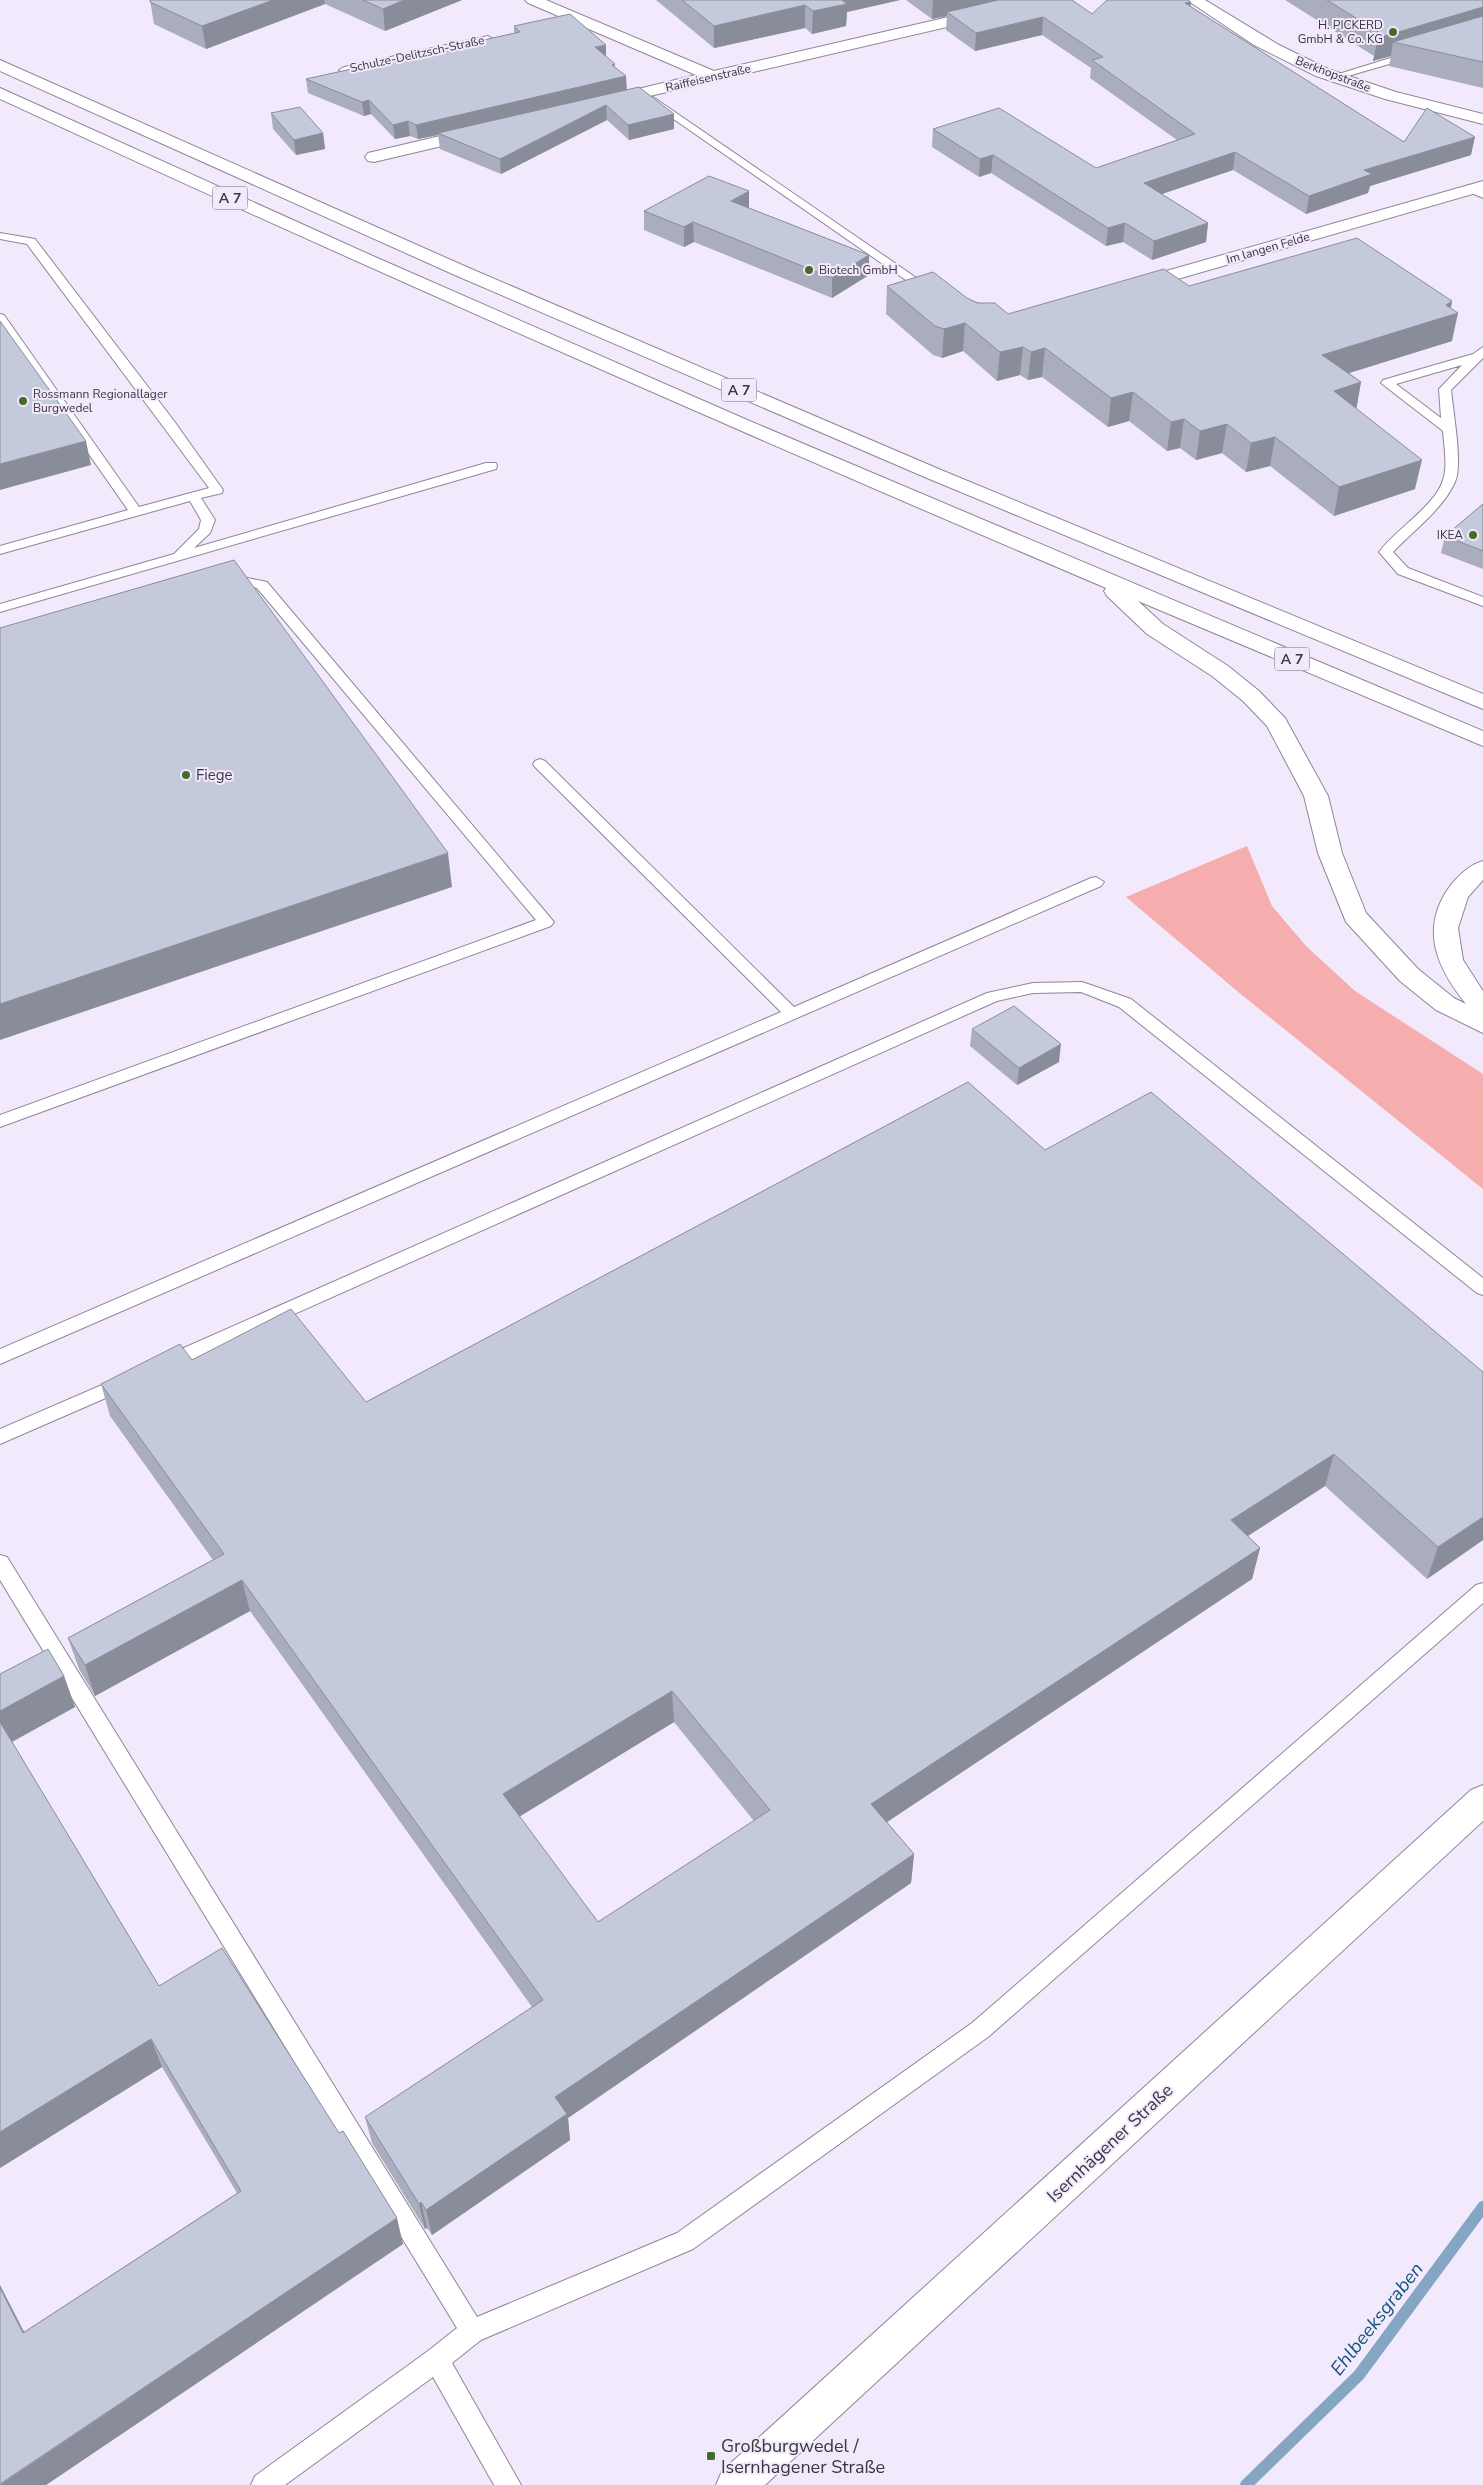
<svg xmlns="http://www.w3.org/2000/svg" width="1483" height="2485" font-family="'Nunito Sans',sans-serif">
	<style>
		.green { fill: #f5adae }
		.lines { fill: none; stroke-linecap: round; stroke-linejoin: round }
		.stream { stroke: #84a6c2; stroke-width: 12 }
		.lane-casing { stroke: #8e8596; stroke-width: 2 }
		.street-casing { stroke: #8e8596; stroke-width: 2 }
		.secondary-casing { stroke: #8e8596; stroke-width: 2 }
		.highway-casing { stroke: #8e8596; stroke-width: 2 }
		.lane { fill: #fff; fill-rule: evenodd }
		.street { fill: #fff; fill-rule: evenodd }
		.secondary { fill: #fff; fill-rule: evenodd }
		.highway { fill: #fff; fill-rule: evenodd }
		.wall { fill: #a9adbd; fill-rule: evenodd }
		.shaded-wall { fill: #898d9a }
		.building { fill: #c4c9dc; stroke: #898d9a; fill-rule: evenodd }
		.poi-dot { fill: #426c28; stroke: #f3e9fc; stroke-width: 2 }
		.labels { text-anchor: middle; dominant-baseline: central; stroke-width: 4; stroke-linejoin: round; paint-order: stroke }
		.far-poi-label { font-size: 12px; fill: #3a363e; stroke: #f3e9fc; text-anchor: end }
		.far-street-label { font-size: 12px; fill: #3a363e; stroke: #f3e9fc }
		.shield { fill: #f3e9fc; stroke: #726c77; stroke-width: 1 }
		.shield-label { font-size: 14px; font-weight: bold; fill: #3a363e }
		.poi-label { font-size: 15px; fill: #3a363e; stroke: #f3e9fc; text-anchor: start }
		.near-street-label { font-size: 18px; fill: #3a363e; stroke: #f3e9fc }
		.near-poi-label { font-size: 18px; fill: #3a363e; stroke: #f3e9fc; text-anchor: start }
		.near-water-label { font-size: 19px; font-style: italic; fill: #11577d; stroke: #f3e9fc }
	</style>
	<rect width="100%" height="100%" fill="#f3e9fc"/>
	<!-- green -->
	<path class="green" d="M 1247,846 L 1272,906 L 1306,946 L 1355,991 L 1483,1074 L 1483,1189 L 1237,991 L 1126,897 Z"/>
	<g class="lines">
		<!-- stream -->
		<path class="stream" d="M 1246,2485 L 1359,2375 L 1483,2207"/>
		<!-- lane casing -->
		<g class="lane-casing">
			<path id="lane" d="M 488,36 L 493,39 L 492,41 L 344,73 L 339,70 L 344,67 Z
				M 1413,51 L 1417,52 L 1417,56 L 1334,80 L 1329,77 Z
				M 653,97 L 934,290 L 934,294 L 926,294 L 649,102 L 649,98 Z
				M 1471,186 L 1483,191 L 1483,198 L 1467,191 L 1467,187 Z
				M 0,233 L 35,239 L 174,421 L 223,490 L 222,493 L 201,498 L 215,520 L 210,533 L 194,548 L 486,463 L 496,463 L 497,466 L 496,469 L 0,612 L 0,604 L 174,554 L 199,529 L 201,520 L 190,501 L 0,554 L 0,546 L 128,510 L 0,327 L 0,314 L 4,315 L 139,507 L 209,488 L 27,244 L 0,239 Z
				M 1483,347 L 1483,358 L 1451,390 C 1453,411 1463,465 1455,482 C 1443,509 1413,531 1393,552 L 1408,568 L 1483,597 L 1483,606 L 1398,574 L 1379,552 C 1396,529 1435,506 1443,480 C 1448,465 1444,447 1443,431 L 1381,383 L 1383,380 L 1473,354 ZM 1462,365 L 1439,389 L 1441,418 L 1396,384 Z
				M 243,577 L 267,582 L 554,922 L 551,926 L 0,1127 L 0,1115 L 536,920 L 257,588 L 243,585 L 229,589 L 222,585 L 224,582 Z
				M 540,759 L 545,761 L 794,1007 L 1091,878 L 1096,877 L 1104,882 L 1101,886 L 0,1364 L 0,1349 L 781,1012 L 535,767 L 533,764 L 535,761 Z
				M 1082,982 L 1131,999 L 1483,1278 L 1483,1295 L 1477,1293 L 1119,1007 L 1081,992 L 1033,993 L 997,1001 L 173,1368 L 167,1370 L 161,1368 L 158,1363 L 161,1358 L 987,993 L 1033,983 Z
				M 125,1375 L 131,1377 L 134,1382 L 131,1387 L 0,1444 L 0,1429 Z
				M 0,1555 L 7,1557 L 477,2317 L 677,2233 L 972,2023 L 1476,1585 L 1483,1583 L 1483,1603 L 988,2037 L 693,2249 L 481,2340 L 452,2363 L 521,2485 L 494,2485 L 433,2377 L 285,2485 L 251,2485 L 255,2476 L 428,2351 L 457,2328 L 0,1580 Z"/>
		</g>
		<!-- street casing -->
		<g class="street-casing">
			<path id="street" d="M 525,0 L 546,0 L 714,71 L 1022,0 L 1050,0 L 1042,5 L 611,105 L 605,103 L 603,100 L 605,97 L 696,75 L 528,3 Z
				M 474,128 L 480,129 L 482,133 L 480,137 L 374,162 L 368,161 L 365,157 L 368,153 Z
				M 1483,181 L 1483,191 L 1143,289 L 1131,289 L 1128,285 L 1131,281 Z"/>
		</g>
		<!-- secondary casing -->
		<g class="secondary-casing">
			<path id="secondary" d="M 1187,0 L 1205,0 L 1279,45 L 1328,69 L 1396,92 L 1483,114 L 1483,124 L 1385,99 L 1316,76 L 1254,45 Z
				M 1483,1785 L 1483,1821 L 765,2485 L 716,2485 L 722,2471 L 1471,1790 Z"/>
		</g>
		<!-- highway casing -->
		<g class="highway-casing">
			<path id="highway" d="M 0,60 L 469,268 L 941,470 L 1483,694 L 1483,709 L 927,478 L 457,276 L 0,71 Z
				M 0,88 L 375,257 L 745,419 L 1483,731 L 1483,746 L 1138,601 L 1163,624 L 1228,666 L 1259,691 L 1285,718 L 1328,796 L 1342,853 L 1366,913 L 1418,969 L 1454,998 L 1466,1004 C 1437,968 1419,929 1450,886 C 1459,875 1469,865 1483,861 L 1483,880 L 1468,897 L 1458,928 L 1463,960 L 1483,991 L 1483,1033 L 1436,1010 L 1400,981 L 1346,922 L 1318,853 L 1304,796 L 1267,726 L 1243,701 L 1212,676 L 1147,634 L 1107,596 L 1104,591 L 1106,588 C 735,430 366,268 0,99 Z"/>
		</g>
		<!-- lane -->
		<use href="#lane" class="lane"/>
		<!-- street -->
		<use href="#street" class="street"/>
		<!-- secondary -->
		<use href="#secondary" class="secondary"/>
		<!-- highway -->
		<use href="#highway" class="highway"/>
	</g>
	<!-- wall -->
	<path class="wall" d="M 150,0 L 462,0 L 385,31 L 325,4 L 206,49 L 154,24 Z
		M 656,0 L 900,0 L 847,12 L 846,26 L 812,34 L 805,28 L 714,48 Z
		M 906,0 L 1072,0 L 1092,14 L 1191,2 L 1190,7 L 1404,142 L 1471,155 L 1370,186 L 1368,193 L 1306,214 L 1233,170 L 1162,194 L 1208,223 L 1206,242 L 1152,260 L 1123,242 L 1106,246 L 991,173 L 979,177 L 932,147 L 933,129 L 1096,168 L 1177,140 L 1090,78 L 1091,68 L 1042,35 L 975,51 L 946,30 L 947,16 L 932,19 Z
		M 1285,0 L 1483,0 L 1483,88 L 1389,66 L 1391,56 L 1373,61 L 1374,56 Z
		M 514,26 L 606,57 L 615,64 L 615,67 L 627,90 L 674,114 L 674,129 L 629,140 L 607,120 L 501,174 L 440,149 L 438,135 L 418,139 L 410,136 L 395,139 L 371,114 L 364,116 L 308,93 L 306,79 L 514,33 Z
		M 271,113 L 323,133 L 325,149 L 296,155 L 273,129 Z
		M 749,208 L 869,255 L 869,275 L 832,298 L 694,242 L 684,247 L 644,230 L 644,211 Z
		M 887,286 L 967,298 L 1008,314 L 1189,286 L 1452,301 L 1451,308 L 1452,341 L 1349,373 L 1361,382 L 1356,409 L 1415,489 L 1334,516 L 1270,466 L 1246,472 L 1222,453 L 1196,460 L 1180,448 L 1167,451 L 1129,421 L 1108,427 L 1042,377 L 1028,380 L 1020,375 L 997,381 L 963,351 L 942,358 L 933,355 L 886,314 Z
		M 1483,504 L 1483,569 L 1441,553 L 1445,536 Z
		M 972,1029 L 1059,1062 L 1017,1085 L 970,1046 Z
		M 968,1082 L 1483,1540 L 1427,1579 L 1325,1486 L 1248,1536 L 1260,1548 L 1252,1579 L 887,1822 L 914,1854 L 911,1883 L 568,2118 L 570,2140 L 432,2235 L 427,2228 L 425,2229 L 372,2143 L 365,2117 L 532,2007 L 250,1611 L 95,1696 L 79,1669 L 68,1638 L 213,1560 L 110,1416 L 101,1384 L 192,1360 L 366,1402 ZM 674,1722 L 754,1821 L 598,1922 L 519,1817 Z
		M 0,1674 L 64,1676 L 75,1707 L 12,1742 L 159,1986 L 403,2244 L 46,2485 L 0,2485 L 24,2332 L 237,2193 L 162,2067 L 0,2168 Z"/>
	<!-- shaded-wall -->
	<path class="shaded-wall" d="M 273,0 L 324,0 L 325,4 L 206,49 L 202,26 Z
		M 404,0 L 462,0 L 385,31 L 383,9 Z
		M 833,0 L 900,0 L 847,12 L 846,26 L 812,34 L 813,11 Z
		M 933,0 L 1014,0 L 947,12 L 947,16 L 932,19 Z
		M 1191,2 L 1189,20 L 1185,3 Z
		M 805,5 L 805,28 L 714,48 L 714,26 Z
		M 1483,7 L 1483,29 L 1393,42 L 1391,56 L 1373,61 L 1378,38 Z
		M 1043,17 L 1042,35 L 975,51 L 976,33 Z
		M 606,45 L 606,59 L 595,47 Z
		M 626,76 L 627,91 L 438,133 L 438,135 L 418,139 L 416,125 Z
		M 369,100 L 371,114 L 364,116 L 362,102 Z
		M 606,105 L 607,120 L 501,174 L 500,159 Z
		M 674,114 L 674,129 L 629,140 L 628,125 Z
		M 408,121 L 410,136 L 395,139 L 393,125 Z
		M 323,133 L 325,149 L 296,155 L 294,140 Z
		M 1475,137 L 1471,155 L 1370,186 L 1368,193 L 1306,214 L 1309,196 L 1364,170 Z
		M 1235,152 L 1233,170 L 1141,201 L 1144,183 Z
		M 993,155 L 991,173 L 979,177 L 980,159 Z
		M 749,191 L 749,211 L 731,201 Z
		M 693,222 L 694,242 L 684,247 L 684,227 Z
		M 1125,223 L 1123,242 L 1106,246 L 1108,228 Z
		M 1208,223 L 1206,242 L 1152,260 L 1154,241 Z
		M 869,255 L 869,275 L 832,298 L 832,278 Z
		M 1452,301 L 1449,316 L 1458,313 L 1452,341 L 1317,383 L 1322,355 L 1446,305 Z
		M 965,323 L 963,351 L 942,358 L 944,329 Z
		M 1023,347 L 1020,375 L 997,381 L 1000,352 Z
		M 1045,348 L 1042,377 L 1028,380 L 1031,352 Z
		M 1361,382 L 1356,411 L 1334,391 Z
		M 1133,392 L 1129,421 L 1108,427 L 1111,398 Z
		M 1184,419 L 1180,448 L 1167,451 L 1171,422 Z
		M 1227,424 L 1222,453 L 1196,460 L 1200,431 Z
		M 1275,437 L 1270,466 L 1246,472 L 1251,443 Z
		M 86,441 L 91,465 L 0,490 L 0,464 Z
		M 1422,460 L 1415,489 L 1334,516 L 1339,487 Z
		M 448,853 L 452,887 L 0,1040 L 0,1004 Z
		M 1061,1044 L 1059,1062 L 1017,1085 L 1019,1068 Z
		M 1334,1454 L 1325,1486 L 1223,1552 L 1231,1520 Z
		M 1483,1517 L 1483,1540 L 1427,1579 L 1438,1547 Z
		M 1260,1548 L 1252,1579 L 869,1834 L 871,1804 Z
		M 242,1580 L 250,1611 L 95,1696 L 85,1665 Z
		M 64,1676 L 75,1707 L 8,1744 L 0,1726 L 0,1711 Z
		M 672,1691 L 674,1722 L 507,1824 L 503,1794 Z
		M 914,1854 L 911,1883 L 568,2118 L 570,2140 L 432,2235 L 426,2210 L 555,2097 Z
		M 151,2039 L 162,2067 L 0,2168 L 0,2132 Z
		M 421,2202 L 427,2228 L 425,2229 L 419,2204 Z
		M 397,2218 L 403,2244 L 46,2485 L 0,2485 Z
		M 0,2285 L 37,2357 L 23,2333 L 0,2288 Z"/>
	<!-- building -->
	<path class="building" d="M 150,0 L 273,0 L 202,26 L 150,2 Z
		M 363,0 L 404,0 L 383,9 Z
		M 682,0 L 842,0 L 847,4 L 813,11 L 805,5 L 714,26 Z
		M 998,0 L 1072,0 L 1092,14 L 1107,0 L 1188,0 L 1191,2 L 1185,3 L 1404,142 L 1427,108 L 1475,137 L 1364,170 L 1372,174 L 1309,196 L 1235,152 L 1144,183 L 1208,223 L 1154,241 L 1125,223 L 1108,228 L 993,155 L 980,159 L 933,129 L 999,108 L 1096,168 L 1195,134 L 1092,60 L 1103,57 L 1043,17 L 976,33 L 947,12 Z
		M 1327,0 L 1483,0 L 1483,7 L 1378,38 L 1380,33 Z
		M 570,14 L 606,45 L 595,47 L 615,64 L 612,65 L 626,76 L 416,125 L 408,121 L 393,125 L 369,100 L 362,102 L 306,79 L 520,32 L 514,26 Z
		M 1483,16 L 1483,62 L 1393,42 Z
		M 639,87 L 674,114 L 628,125 L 606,105 L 500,159 L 438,133 Z
		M 300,107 L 323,133 L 294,140 L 271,113 Z
		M 709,176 L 749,191 L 731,201 L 869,255 L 832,278 L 693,222 L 684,227 L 644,211 Z
		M 1357,238 L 1452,301 L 1446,305 L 1458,313 L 1322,355 L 1361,382 L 1334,391 L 1422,460 L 1339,487 L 1275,437 L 1251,443 L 1227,424 L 1200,431 L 1184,419 L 1171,422 L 1133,392 L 1111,398 L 1045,348 L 1031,352 L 1023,347 L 1000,352 L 965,323 L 944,329 L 935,326 L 887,286 L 933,272 L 967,298 L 977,303 L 995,303 L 1008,314 L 1164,269 L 1189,286 Z
		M 0,321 L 86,441 L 0,464 Z
		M 1483,504 L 1483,551 L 1445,536 Z
		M 234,560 L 448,853 L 0,1004 L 0,628 Z
		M 1014,1006 L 1061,1044 L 1019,1068 L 972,1029 Z
		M 968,1082 L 1045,1150 L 1151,1092 L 1483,1372 L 1483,1517 L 1438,1547 L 1334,1454 L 1231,1520 L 1260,1548 L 871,1804 L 914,1854 L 555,2097 L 567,2114 L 426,2210 L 421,2202 L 419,2204 L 365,2117 L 543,2000 L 242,1580 L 85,1665 L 68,1638 L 224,1554 L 101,1384 L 180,1344 L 192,1360 L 291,1309 L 366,1402 ZM 672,1691 L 770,1810 L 598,1922 L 503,1794 Z
		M 48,1649 L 64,1676 L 0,1711 L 0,1674 Z
		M 0,1722 L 159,1986 L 222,1948 L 339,2133 L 343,2131 L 397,2218 L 0,2484 L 0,2288 L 23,2333 L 241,2191 L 151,2039 L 0,2132 Z"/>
	<!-- markers -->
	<g class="poi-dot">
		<circle cx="1393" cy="32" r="5"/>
		<circle cx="809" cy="270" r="5"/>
		<circle cx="23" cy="401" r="5"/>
		<circle cx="1473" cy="535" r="5"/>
		<circle cx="186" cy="775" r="5"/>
		<rect x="706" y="2451" width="10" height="10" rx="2.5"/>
	</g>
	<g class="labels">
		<!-- far-poi labels -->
		<g class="far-poi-label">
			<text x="1383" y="25">H. PICKERD<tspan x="1383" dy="14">GmbH &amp; Co. KG</tspan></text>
			<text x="819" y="270" text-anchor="start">Biotech GmbH</text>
			<text x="33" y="394" text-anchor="start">Rossmann Regionallager<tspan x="33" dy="14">Burgwedel</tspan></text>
			<text x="1463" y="535">IKEA</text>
		</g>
		<!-- far-street labels -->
		<g class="far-street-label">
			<text transform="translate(417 54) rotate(-12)">Schulze-Delitzsch-Straße</text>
			<text transform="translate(1333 74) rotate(21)">Berkhopstraße</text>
			<text transform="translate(708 78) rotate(-13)">Raiffeisenstraße</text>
			<text transform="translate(1268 248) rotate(-16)">Im langen Felde</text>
		</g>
		<!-- shield labels -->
		<g class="shield">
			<rect x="212.5" y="186.5" width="35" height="23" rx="4"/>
			<rect x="721.5" y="378.5" width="35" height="23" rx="4"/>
			<rect x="1274.5" y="647.5" width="35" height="23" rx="4"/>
		</g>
		<g class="shield-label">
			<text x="230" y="198">A 7</text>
			<text x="739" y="390">A 7</text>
			<text x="1292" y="659">A 7</text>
		</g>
		<!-- poi labels -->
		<g class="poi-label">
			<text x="196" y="775">Fiege</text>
		</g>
		<!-- near-street labels -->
		<g class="near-street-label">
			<text transform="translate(1110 2143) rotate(-43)">Isernhägener Straße</text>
		</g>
		<!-- near-poi labels -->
		<g class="near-poi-label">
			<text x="721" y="2446">Großburgwedel /<tspan x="721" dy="21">Isernhagener Straße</tspan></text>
		</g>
		<!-- near-water labels -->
		<g class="near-water-label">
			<text transform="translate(1377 2319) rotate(-52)">Ehlbeeksgraben</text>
		</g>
	</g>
</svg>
